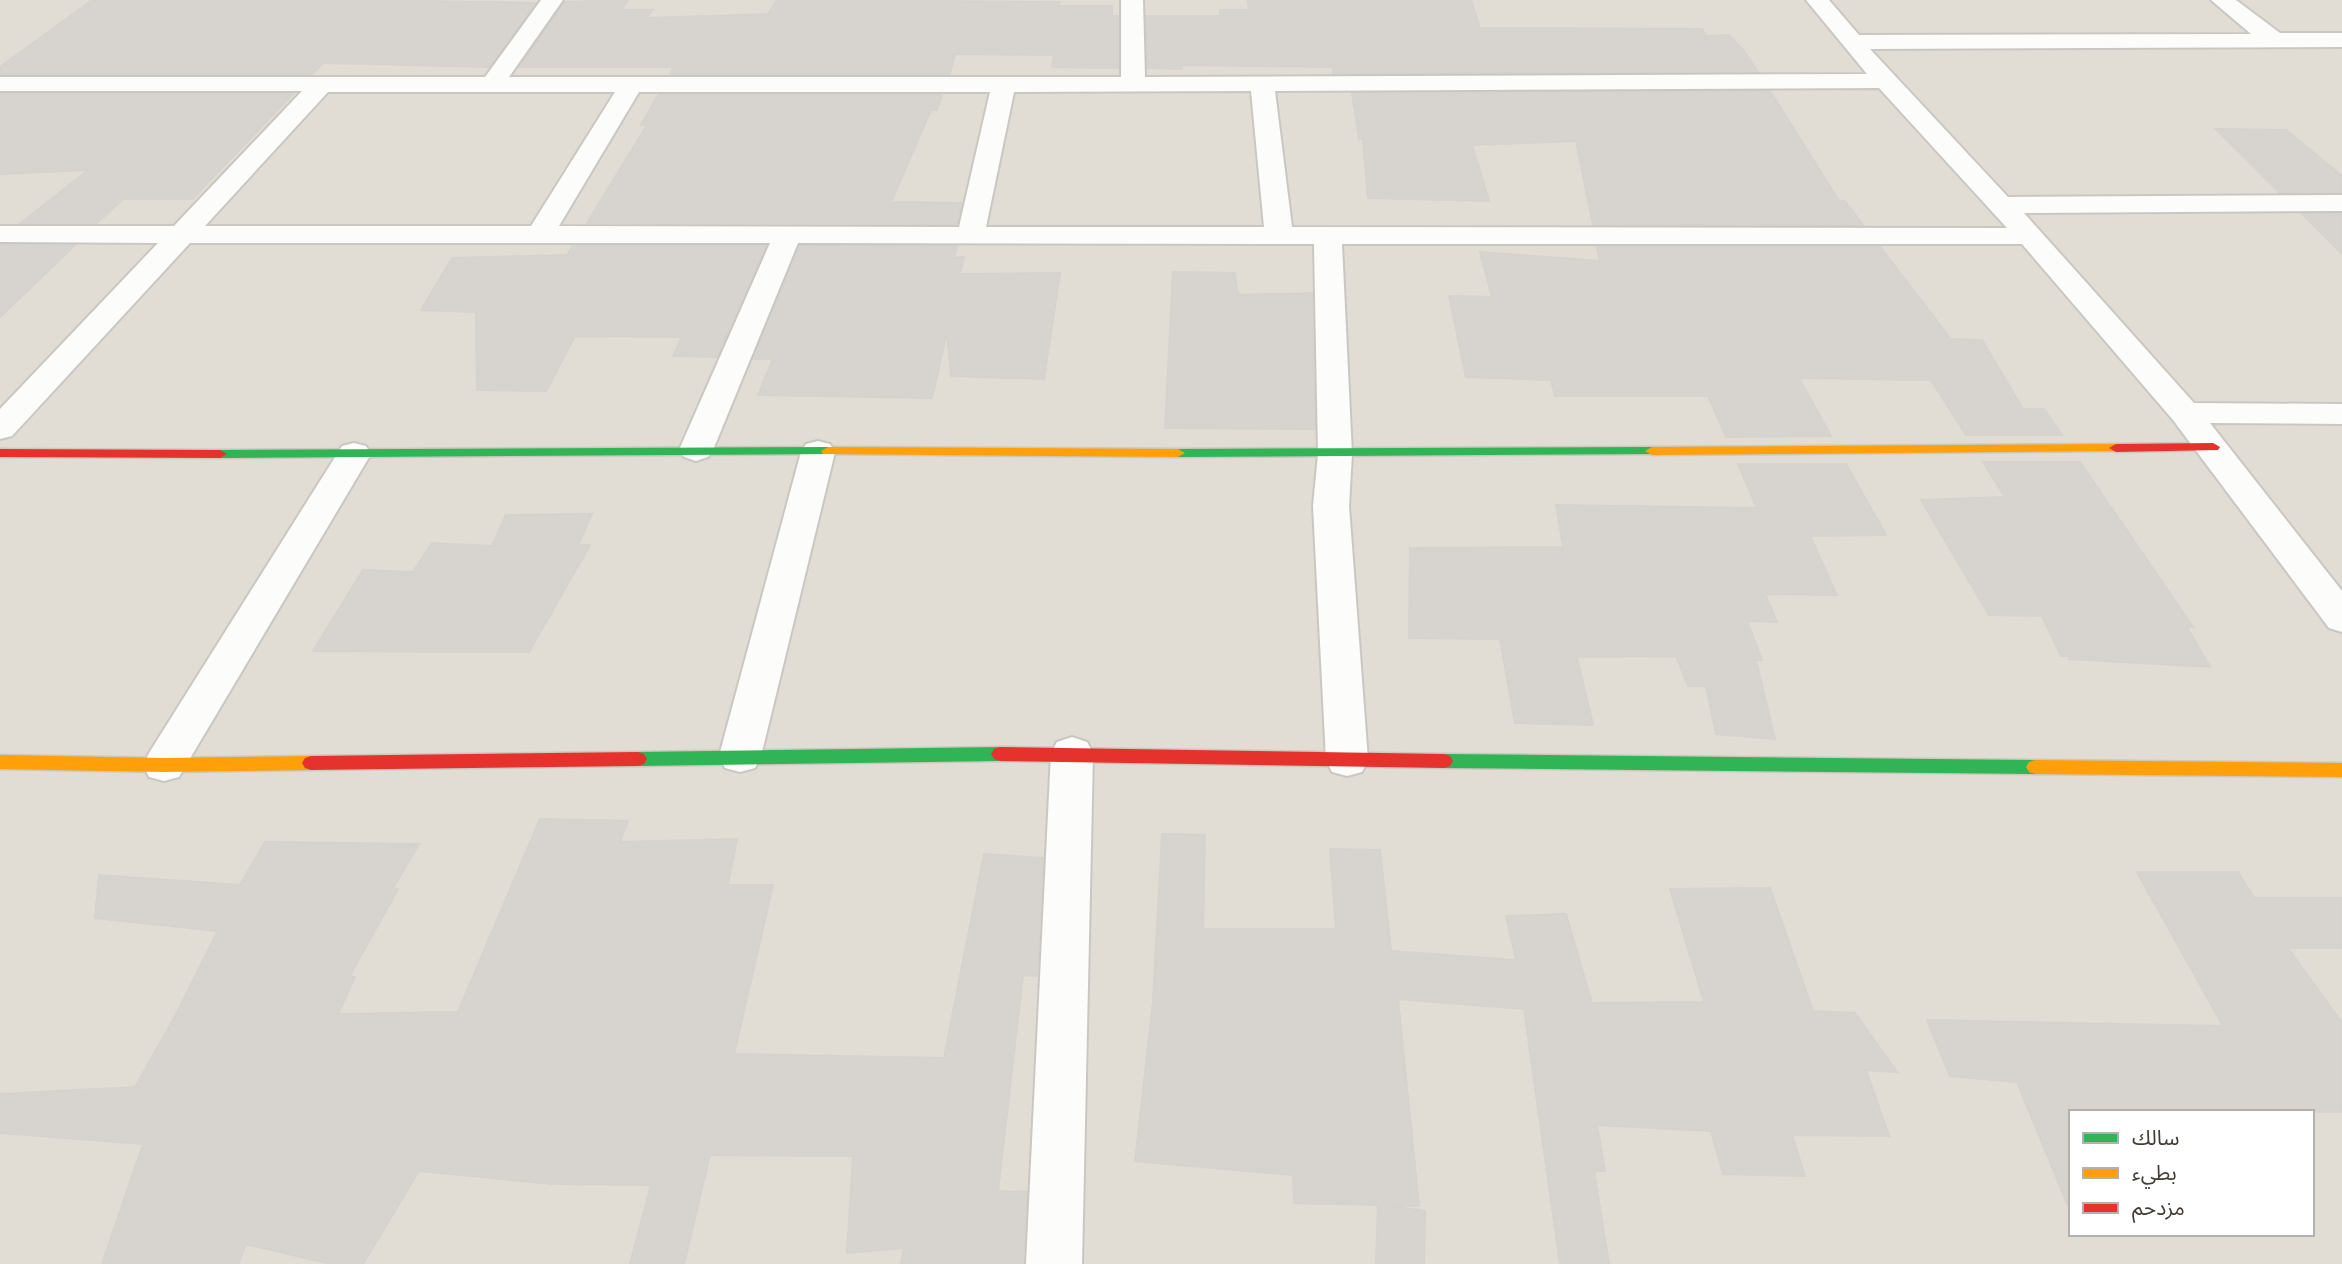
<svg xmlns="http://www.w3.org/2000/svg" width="2342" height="1264" font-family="'IBM Plex Sans','Noto Sans Arabic',sans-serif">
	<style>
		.residential { fill: #e1ddd4; fill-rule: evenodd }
		.building { fill: #d7d4cf; stroke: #d6d2cd; stroke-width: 2 }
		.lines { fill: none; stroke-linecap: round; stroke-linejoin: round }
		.street-casing { stroke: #cac7c3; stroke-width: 4 }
		.fast-casing { stroke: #ccc8be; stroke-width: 3 }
		.slow-casing { stroke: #ccc8be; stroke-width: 3 }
		.jam-casing { stroke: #ccc8be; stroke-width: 3 }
		.street { fill: #fcfcfb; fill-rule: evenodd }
		.fast { fill: #30b455; fill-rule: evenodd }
		.slow { fill: #ff9f0a; fill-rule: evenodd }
		.jam { fill: #e5322d; fill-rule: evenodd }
	</style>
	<rect width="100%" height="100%" fill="#eeebe7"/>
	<!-- residential -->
	<path class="residential" d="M 0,0 L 2342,0 L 2342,1264 L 0,1264 ZM 2071,1112 L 2312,1112 L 2312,1234 L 2071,1234 Z"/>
	<!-- building -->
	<path class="building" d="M 92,0 L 363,0 L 536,3 L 489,67 L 323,63 L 312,74 L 0,74 L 0,67 Z
		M 628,0 L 621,10 L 652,10 L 647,18 L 768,14 L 777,0 L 1060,2 L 1059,6 L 1112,6 L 1112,16 L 1118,16 L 1118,68 L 1052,67 L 1054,55 L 955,54 L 950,74 L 670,74 L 674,67 L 519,67 L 565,2 Z
		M 1248,0 L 1471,0 L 1480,28 L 1702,29 L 1706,36 L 1729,35 L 1744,51 L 1758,72 L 1333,74 L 1333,67 L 1182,65 L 1182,69 L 1147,68 L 1146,16 L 1220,16 L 1220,10 L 1249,10 Z
		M 1770,91 L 1839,201 L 1845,201 L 1863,225 L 1593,225 L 1576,141 L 1472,145 L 1489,201 L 1368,198 L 1363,139 L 1359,139 L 1352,93 Z
		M 0,94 L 293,94 L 192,199 L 123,199 L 97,223 L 21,223 L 88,170 L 0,174 Z
		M 658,95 L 942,95 L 937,110 L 931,110 L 891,202 L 962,203 L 957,224 L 587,223 L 647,125 L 641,125 Z
		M 2216,129 L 2286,130 L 2342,176 L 2342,192 L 2280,193 Z
		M 2302,214 L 2342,214 L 2342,254 Z
		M 0,245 L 75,245 L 0,317 Z
		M 573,246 L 766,246 L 717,357 L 673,356 L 682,337 L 575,336 L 546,391 L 477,390 L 476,312 L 421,310 L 452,258 L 567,255 Z
		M 800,246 L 957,246 L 954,258 L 964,257 L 960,274 L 1060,273 L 1044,379 L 951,376 L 947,332 L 932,398 L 758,395 L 773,359 L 753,359 Z
		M 1597,247 L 1880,247 L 1951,339 L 1982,340 L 2023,409 L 2044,409 L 2062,435 L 1966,435 L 1931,380 L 1799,378 L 1831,436 L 1726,437 L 1708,396 L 1555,396 L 1551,380 L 1466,377 L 1449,296 L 1492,297 L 1480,252 L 1600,261 Z
		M 1173,272 L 1235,273 L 1238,295 L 1312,293 L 1315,429 L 1165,428 Z
		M 1983,462 L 2080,462 L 2193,627 L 2187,627 L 2210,667 L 2069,659 L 2068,656 L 2061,656 L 2042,616 L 1989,615 L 1921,500 L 2005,497 Z
		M 1738,464 L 1846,464 L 1886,535 L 1810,536 L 1837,595 L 1765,594 L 1777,622 L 1747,621 L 1762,660 L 1756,660 L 1775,739 L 1716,734 L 1706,686 L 1688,686 L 1676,656 L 1577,657 L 1593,725 L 1515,723 L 1500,639 L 1409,638 L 1410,548 L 1563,547 L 1556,505 L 1757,508 Z
		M 592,514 L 578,545 L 590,545 L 529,652 L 313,651 L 363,570 L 413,572 L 432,543 L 492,546 L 506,515 Z
		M 540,819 L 628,821 L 620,842 L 737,839 L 728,885 L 773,885 L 734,1054 L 944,1058 L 984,854 L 1043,858 L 1037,976 L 1023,975 L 998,1191 L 1027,1192 L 1023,1264 L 901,1264 L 904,1248 L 847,1253 L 853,1156 L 710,1155 L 684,1264 L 630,1264 L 651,1185 L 553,1184 L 419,1171 L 363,1264 L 331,1264 L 246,1244 L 238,1264 L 102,1264 L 143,1144 L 0,1133 L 0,1094 L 135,1087 L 173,1020 L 218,931 L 95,918 L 99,875 L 240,885 L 265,842 L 419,844 L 393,888 L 398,889 L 349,977 L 355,977 L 338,1014 L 458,1012 Z
		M 1162,834 L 1205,835 L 1203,929 L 1336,929 L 1330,849 L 1380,850 L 1391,951 L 1516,960 L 1506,916 L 1566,914 L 1592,1003 L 1704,1002 L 1670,889 L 1770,888 L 1813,1011 L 1855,1013 L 1897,1072 L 1866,1070 L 1889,1136 L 1792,1135 L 1805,1176 L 1723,1174 L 1711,1131 L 1597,1125 L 1605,1171 L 1594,1171 L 1609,1264 L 1560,1264 L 1524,1009 L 1398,999 L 1419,1206 L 1383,1205 L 1425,1211 L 1424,1264 L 1376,1264 L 1378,1205 L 1294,1203 L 1293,1175 L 1135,1161 L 1153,1002 Z
		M 2137,872 L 2238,872 L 2254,898 L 2342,898 L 2342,948 L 2288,948 L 2342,1023 L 2342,1112 L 2071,1112 L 2069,1208 L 2017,1082 L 1950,1076 L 1927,1020 L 2223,1026 Z"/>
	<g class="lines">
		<!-- street casing -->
		<g class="street-casing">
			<path id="street" d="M 541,0 L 563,0 L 509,77 L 1121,77 L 1121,0 L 1143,0 L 1145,77 L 1867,74 L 1806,0 L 1829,0 L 1859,35 L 2251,34 L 2211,0 L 2236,0 L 2280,33 L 2342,33 L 2342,47 L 1870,49 L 2008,197 L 2342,195 L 2342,211 L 2024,213 L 2194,403 L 2342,404 L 2342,424 L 2210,423 L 2342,591 L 2342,632 L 2329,628 L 2173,420 L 2022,244 L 1342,244 L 1352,454 L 1349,506 L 1368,760 L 1362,772 L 1347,776 L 1332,772 L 1326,760 L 1313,506 L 1318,454 L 1314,244 L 798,243 L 713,450 L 708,457 L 696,461 L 684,457 L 679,450 L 770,243 L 190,243 L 12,436 L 0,439 L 0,409 L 158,243 L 0,242 L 0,226 L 174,226 L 302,91 L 0,91 L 0,77 L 485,77 ZM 1879,88 L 2007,228 L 1292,227 L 1275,91 ZM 1251,91 L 1264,227 L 986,227 L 1014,92 ZM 328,92 L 615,92 L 531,226 L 205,226 ZM 639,92 L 990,92 L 959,227 L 559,226 Z
				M 818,441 L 830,444 L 835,452 L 761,756 L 755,768 L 740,772 L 725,768 L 719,756 L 801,452 L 806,444 Z
				M 354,443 L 366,446 L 371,454 L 179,777 L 164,781 L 149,777 L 143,765 L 149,753 L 342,446 Z
				M 1072,737 L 1087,742 L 1093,753 L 1082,1264 L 1026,1264 L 1051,753 L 1057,742 Z"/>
		</g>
		<!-- fast casing -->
		<g class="fast-casing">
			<path id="fast" d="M 828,447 L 835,451 L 833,454 L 220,458 L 213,454 L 220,450 Z
				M 1652,447 L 1657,448 L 1659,451 L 1657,454 L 1178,457 L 1171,453 L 1178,449 Z
				M 1000,747 L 1006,749 L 1009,754 L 1006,759 L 1000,761 L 638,766 L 632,764 L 629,759 L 632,754 L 638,752 Z
				M 1444,754 L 2035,760 L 2041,762 L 2044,767 L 2041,772 L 2035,774 L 1444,768 L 1438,766 L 1435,761 L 1438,756 Z"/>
		</g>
		<!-- slow casing -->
		<g class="slow-casing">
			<path id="slow" d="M 2116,444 L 2121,445 L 2123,448 L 2121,451 L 1652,455 L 1645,451 L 1652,447 Z
				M 828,447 L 1178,449 L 1185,453 L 1178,457 L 823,454 L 821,451 Z
				M 0,755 L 164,758 L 311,756 L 317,758 L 320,763 L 317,768 L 311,770 L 164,772 L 0,769 Z
				M 2035,760 L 2342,763 L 2342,777 L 2035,774 L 2029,772 L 2026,767 L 2029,762 Z"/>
		</g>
		<!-- jam casing -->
		<g class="jam-casing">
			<path id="jam" d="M 2213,443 L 2220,447 L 2218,450 L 2116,452 L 2109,448 L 2116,444 Z
				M 0,449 L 220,450 L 227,454 L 220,458 L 0,457 Z
				M 1000,747 L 1444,754 L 1450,756 L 1453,761 L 1450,766 L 1444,768 L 1000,761 L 994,759 L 991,754 L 994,749 Z
				M 638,752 L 644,754 L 647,759 L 644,764 L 638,766 L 311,770 L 305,768 L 302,763 L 305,758 L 311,756 Z"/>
		</g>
		<!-- street -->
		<use href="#street" class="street"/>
		<!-- fast -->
		<use href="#fast" class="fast"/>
		<!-- slow -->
		<use href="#slow" class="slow"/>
		<!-- jam -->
		<use href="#jam" class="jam"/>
	</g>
	<!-- legend -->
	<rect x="2069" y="1110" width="245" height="126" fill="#ffffff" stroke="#b3b1ae" stroke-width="2"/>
	<rect x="2083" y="1133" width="35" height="10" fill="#30b455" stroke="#b3b1ae" stroke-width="2"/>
	<text x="2132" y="1145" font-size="21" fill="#423c34">سالك</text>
	<rect x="2083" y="1168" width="35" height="10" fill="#ff9f0a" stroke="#b3b1ae" stroke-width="2"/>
	<text x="2132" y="1180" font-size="21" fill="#423c34">بطيء</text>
	<rect x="2083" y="1203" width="35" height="10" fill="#e5322d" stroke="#b3b1ae" stroke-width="2"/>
	<text x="2132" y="1215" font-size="21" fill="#423c34">مزدحم</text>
</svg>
